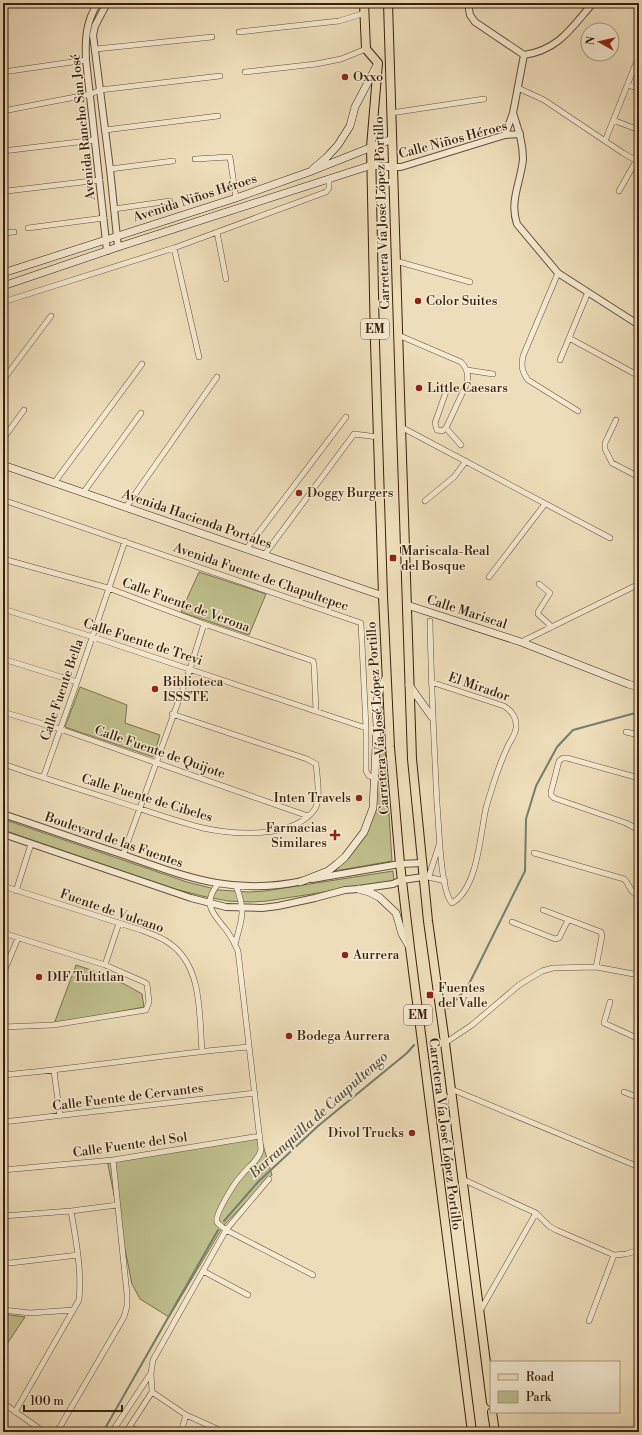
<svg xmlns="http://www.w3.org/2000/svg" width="642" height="1435" font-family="'Libre Bodoni',serif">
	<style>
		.green { fill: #bebf8c; stroke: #7c704c }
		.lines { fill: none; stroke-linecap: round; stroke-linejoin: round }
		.stream { stroke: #737e6e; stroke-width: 2 }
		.minor-casing { stroke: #684f38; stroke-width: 6 }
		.tertiary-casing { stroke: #684f38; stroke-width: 8 }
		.secondary-casing { stroke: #3b200d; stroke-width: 8 }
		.primary-casing { stroke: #3b200d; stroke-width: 10 }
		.minor { stroke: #f4e9d2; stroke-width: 5 }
		.tertiary { stroke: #f4e9d2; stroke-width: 6 }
		.secondary { stroke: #f4e9d2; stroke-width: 7 }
		.primary { stroke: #eeddba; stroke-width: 8 }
		.poi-dot { fill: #8f2418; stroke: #f4e9d2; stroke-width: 1.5 }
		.labels { text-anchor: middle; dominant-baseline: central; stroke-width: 3; stroke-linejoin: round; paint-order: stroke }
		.shield { fill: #f4e9d2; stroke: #725c48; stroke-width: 1 }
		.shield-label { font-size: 12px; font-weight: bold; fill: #3b200d }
		.poi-label { font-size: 13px; fill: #3b200d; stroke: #f4e9d2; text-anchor: start }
		.street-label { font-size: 13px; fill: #3b200d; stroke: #f4e9d2 }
		.water-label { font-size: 14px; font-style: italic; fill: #574f3e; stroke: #f4e9d2 }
	</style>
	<rect width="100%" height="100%" fill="#eeddba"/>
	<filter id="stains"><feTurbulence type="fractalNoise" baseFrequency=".005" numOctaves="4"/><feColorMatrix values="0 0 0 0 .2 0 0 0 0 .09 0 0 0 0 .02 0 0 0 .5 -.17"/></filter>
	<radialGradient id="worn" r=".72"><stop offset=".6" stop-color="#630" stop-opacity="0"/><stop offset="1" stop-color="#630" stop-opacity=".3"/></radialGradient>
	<!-- green -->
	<path class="green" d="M 199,572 L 266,594 L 249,635 L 181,612 Z
		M 80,687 L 127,705 L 125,723 L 160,735 L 153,757 L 65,727 Z
		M 382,702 L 392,861 L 335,871 L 356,846 L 376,800 L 379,764 L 380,716 Z
		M 3,819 L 187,882 L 219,890 L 249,892 L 265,891 L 393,871 L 394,881 L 267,901 L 251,902 L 228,901 L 202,896 L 175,889 L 3,830 Z
		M 76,965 C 101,973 119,980 142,994 L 144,1007 L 54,1024 Z
		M 261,1138 L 272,1175 L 224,1225 L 169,1317 L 140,1299 L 132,1284 L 107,1160 Z
		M 3,1314 L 25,1317 L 3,1350 Z"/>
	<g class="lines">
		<!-- stream -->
		<path class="stream" d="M 448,1008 L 467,988 L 525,871 L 526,819 L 536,786 L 557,747 L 573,730 L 639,712
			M 224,1221 L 258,1182 L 318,1126 L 407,1053 L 414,1045
			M 103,1432 L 218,1230"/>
		<!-- minor casing -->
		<g class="minor-casing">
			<path id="minor" d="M 239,32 L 339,21 L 365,13
				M 96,49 L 212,37
				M 3,72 L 86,60
				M 245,72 L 316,64 L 341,59 L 366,49
				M 628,85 L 639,89
				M 518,88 L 544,100 L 623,153 L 639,162
				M 3,111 L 91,94 L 100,90 L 220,76
				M 391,113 L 484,99
				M 613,120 L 639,130
				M 105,130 L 218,116
				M 605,141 L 638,58
				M 3,151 L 95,140
				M 195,159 L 230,157 L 236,198
				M 110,169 L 173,161
				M 7,191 L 100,180
				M 619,191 L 636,161
				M 114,209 L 170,201
				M 28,228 L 104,218
				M 217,232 L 226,279
				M 3,233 L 14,232
				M 174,248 L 199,357
				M 396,261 L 470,282
				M 558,273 L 523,356 C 521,366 522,372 528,380 L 578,411
				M 3,302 L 174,248 L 326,192 L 329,188 L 329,179
				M 398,335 L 461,362 C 467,368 469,374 467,383 L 446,428 L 442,431 L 437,430 L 435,423 L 448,386
				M 569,338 L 639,376
				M 560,360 L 588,292
				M 467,370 L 493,374
				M 3,380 L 51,316
				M 616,420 L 605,443 L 605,449 L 612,463 L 639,477
				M 401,427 L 610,538
				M 446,428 L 461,445
				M 3,439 L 24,410
				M 54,483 L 142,364
				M 83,493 L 141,413
				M 3,500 L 361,623 L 366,728 L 366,771 L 369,776 L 374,777
				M 425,501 L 454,477 L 466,461
				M 126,507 L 217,377
				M 247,548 L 346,417
				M 265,554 L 354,434 L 378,437
				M 3,559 L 108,588 L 204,624 L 310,660 L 313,661 L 314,665 L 316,711
				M 489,577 L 545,504
				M 539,584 L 550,593 L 538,612 L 538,614 L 552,627
				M 3,609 L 93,637 L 366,728
				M 430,621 C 431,682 434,743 437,804 C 439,823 440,891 452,903 C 478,889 480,834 486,808 C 488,800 491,792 493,785 C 497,772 502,759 507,748 C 510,741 515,736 516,728 C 517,718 512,711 504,706 L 431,682
				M 521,642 L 639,584
				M 3,659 L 77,682
				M 3,712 L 60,729 L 308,816
				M 626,732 L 639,735
				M 3,764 C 40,777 78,789 116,801 C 145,810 174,821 203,828 C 235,835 293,839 315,809 C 321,799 317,775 316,764 L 307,759 L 172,714
				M 43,778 L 77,682 L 125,541
				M 639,778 L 567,758 L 563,758 L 559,761 L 551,792 L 551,795 L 554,798 L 626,823 L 639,830
				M 534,853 L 624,879 C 631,886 629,892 639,896
				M 123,855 L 190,669 L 204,624
				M 429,876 L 439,845
				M 428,877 L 445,881
				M 218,884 C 201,905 214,914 227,931 C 232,938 235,944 238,951 L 261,1149 C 260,1159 247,1168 241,1176 C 235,1182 214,1215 217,1222 C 219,1225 224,1228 226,1230 L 313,1275
				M 3,886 L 141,930 C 151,934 161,937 169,943 C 203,966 199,1015 202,1051
				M 16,891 L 31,844
				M 543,910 L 601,932 L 602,936 L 596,967
				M 512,922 L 555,939 L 559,938 L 568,920
				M 3,933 L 105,965 L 144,982 L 147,984 L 149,1002 L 146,1010 L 53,1025 L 3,1027
				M 235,944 C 242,919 246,911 236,886
				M 105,965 L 119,923
				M 3,974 L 18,938
				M 610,1002 L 604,1023 L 639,1039
				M 445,1043 L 472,1025 L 519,985 L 542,971 L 553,968 L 596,967 L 639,975
				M 54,1071 L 60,1116
				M 3,1075 C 85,1068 166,1054 248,1047
				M 451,1089 L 639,1167
				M 624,1092 L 639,1098
				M 3,1122 L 255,1093
				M 3,1170 L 113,1160 L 260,1136
				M 462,1179 L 536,1213 L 549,1226 L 556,1230 L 614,1255 L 626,1254 L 639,1250
				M 3,1216 L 71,1211 L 117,1205
				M 3,1262 L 10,1263 L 78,1255
				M 203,1271 L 248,1295
				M 3,1310 L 30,1313 L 73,1310
				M 480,1311 L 536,1213
				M 589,1321 L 614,1255
				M 152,1392 L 186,1415 L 224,1432
				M 3,1403 L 44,1432
				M 15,1412 L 79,1300 C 82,1271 76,1240 71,1211
				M 130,1427 L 141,1432
				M 57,1432 L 124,1317 L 127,1306 L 127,1294 L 113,1160
				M 112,1432 L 151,1373
				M 126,1432 L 152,1392 L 151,1373 L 153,1360 L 226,1230 L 269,1179
				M 181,1432 L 186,1415"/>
		</g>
		<!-- tertiary casing -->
		<g class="tertiary-casing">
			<path id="tertiary" d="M 98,3 C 86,21 85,39 86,60 L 107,251
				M 107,3 L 95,26 L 93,35 L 110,169 L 118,247
				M 468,3 L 470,15 L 475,22 L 524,55
				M 524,55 C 559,50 572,27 593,3
				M 513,113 C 518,129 523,142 523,159 C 521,182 509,201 517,224 L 558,273 L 639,325
				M 505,135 L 513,113 L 524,55
				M 393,167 L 401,167 L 505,135 L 520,134
				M 3,814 C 42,827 81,841 121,854 C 187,877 232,896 303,881
				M 3,834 L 191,898 L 226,907 L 262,908 L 278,906 L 315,898 L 345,890 L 358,889 L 393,884 L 402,880 L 423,877
				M 312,879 L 400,864 L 422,863"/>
		</g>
		<!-- secondary casing -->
		<g class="secondary-casing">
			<path id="secondary" d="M 313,169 L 326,158 L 338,145 L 350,126 L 355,107 L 377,65
				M 3,273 L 236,198 L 309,172 L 392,139
				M 3,286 L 118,247 L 372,165 L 393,167
				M 3,465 L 383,596
				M 407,605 L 521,642 L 628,684 L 639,687
				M 409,685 L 432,717
				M 300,882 L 328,871 L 337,864 L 345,857 L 364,832 L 373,808 L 377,727 L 376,705 L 380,689 L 386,678
				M 358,889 L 369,892 L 379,897 L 396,913 L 402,934 L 409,946"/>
		</g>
		<!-- primary casing -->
		<g class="primary-casing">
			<path id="primary" d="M 364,3 L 366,49 L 378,63 L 371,147 L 375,343 L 383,596 L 390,747 L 400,864 L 410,948 L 472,1432
				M 388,3 L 401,427 L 412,759 L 428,921 L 445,1043 L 491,1402
				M 492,1412 L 495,1432"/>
		</g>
		<!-- minor -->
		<use href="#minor" class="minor"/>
		<!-- tertiary -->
		<use href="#tertiary" class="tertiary"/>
		<!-- secondary -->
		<use href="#secondary" class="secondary"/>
		<!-- primary -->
		<use href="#primary" class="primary"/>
	</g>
	<!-- markers -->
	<g class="poi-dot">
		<circle cx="345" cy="77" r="4"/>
		<circle cx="418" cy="301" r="4"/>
		<circle cx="419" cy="388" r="4"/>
		<circle cx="299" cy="493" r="4"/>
		<rect x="389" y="554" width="8" height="8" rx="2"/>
		<circle cx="155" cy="689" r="4"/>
		<circle cx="359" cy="798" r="4"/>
		<path d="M333 829h4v4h4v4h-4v4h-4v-4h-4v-4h4z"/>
		<circle cx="345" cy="955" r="4"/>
		<circle cx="39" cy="977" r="4"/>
		<rect x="426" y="991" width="8" height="8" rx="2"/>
		<circle cx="289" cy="1036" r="4"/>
		<circle cx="412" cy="1133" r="4"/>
	</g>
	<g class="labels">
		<!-- shield labels -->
		<g class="shield">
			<rect x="361" y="319" width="28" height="20" rx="3"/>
			<rect x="404" y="1005" width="28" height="20" rx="3"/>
		</g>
		<g class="shield-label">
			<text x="375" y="329">EM</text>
			<text x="418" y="1015">EM</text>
		</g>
		<!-- poi labels -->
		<g class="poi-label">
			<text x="353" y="77">Oxxo</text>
			<text x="426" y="301">Color Suites</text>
			<text x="427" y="388">Little Caesars</text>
			<text x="307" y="493">Doggy Burgers</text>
			<text x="401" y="551">Mariscala-Real<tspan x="401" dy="15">del Bosque</tspan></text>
			<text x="163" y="682">Biblioteca<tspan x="163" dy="15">ISSSTE</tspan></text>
			<text x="351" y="798" text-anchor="end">Inten Travels</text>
			<text x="327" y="828" text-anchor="end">Farmacias<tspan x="327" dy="15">Similares</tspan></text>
			<text x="353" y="955">Aurrera</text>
			<text x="47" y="977">DIF Tultitlan</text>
			<text x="438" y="988">Fuentes<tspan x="438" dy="15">del Valle</tspan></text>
			<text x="297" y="1036">Bodega Aurrera</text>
			<text x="404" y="1133" text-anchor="end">Divol Trucks</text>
		</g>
		<!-- street labels -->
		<g class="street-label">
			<text transform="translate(83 127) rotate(-96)">Avenida Rancho San José</text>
			<text transform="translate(453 140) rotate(-15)">Calle Niños Héroes</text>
			<text transform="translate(195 198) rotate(-18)">Avenida Niños Héroes</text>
			<text transform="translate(382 213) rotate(-92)">Carretera Vía José López Portillo</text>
			<text transform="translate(197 519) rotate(19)">Avenida Hacienda Portales</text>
			<text transform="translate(261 577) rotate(19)">Avenida Fuente de Chapultepec</text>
			<text transform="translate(186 605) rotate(20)">Calle Fuente de Verona</text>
			<text transform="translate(467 612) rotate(18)">Calle Mariscal</text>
			<text transform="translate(143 642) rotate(18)">Calle Fuente de Trevi</text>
			<text transform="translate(479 687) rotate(19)">El Mirador</text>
			<text transform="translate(62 690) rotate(-71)">Calle Fuente Bella</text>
			<text transform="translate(378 718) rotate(-94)">Carretera Vía José López Portillo</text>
			<text transform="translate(160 752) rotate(19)">Calle Fuente de Quijote</text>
			<text transform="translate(147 798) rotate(17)">Calle Fuente de Cibeles</text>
			<text transform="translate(114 840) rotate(19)">Boulevard de las Fuentes</text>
			<text transform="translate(112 911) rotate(19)">Fuente de Vulcano</text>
			<text transform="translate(128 1097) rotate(-7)">Calle Fuente de Cervantes</text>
			<text transform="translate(445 1134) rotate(83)">Carretera Vía José López Portillo</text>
			<text transform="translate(130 1145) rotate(-8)">Calle Fuente del Sol</text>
		</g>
		<!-- water labels -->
		<g class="water-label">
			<text transform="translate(319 1115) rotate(-42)">Barranquilla de Caupultengo</text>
		</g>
	</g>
	<!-- margin -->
	<rect width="642" height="1435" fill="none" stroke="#eeddba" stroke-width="16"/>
	<rect x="4" y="4" width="634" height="1427" fill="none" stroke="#3b200d" stroke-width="2"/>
	<rect x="8" y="8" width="626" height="1419" fill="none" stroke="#3b200d"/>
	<!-- legend -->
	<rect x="490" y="1361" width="130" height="52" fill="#f4e9d2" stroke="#aa9983"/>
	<rect x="498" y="1374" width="20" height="6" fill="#eeddba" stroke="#aa9983"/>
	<text x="526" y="1381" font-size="12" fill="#3b200d">Road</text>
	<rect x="498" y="1391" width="20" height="12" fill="#bebf8c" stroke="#aa9983"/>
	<text x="526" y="1401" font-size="12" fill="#3b200d">Park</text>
	<!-- north arrow -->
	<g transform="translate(600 42) rotate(278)"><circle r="19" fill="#f4e9d2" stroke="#aa9983"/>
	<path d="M0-3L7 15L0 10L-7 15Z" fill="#8f2418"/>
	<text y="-6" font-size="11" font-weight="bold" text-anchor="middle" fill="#3b200d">N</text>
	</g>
	<!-- scale -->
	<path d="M24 1405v6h98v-6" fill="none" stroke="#3b200d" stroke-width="2"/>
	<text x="30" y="1405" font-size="12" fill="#3b200d" stroke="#f4e9d2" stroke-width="3" paint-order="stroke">100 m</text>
	<rect width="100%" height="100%" filter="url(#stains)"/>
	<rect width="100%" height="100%" fill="url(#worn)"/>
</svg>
